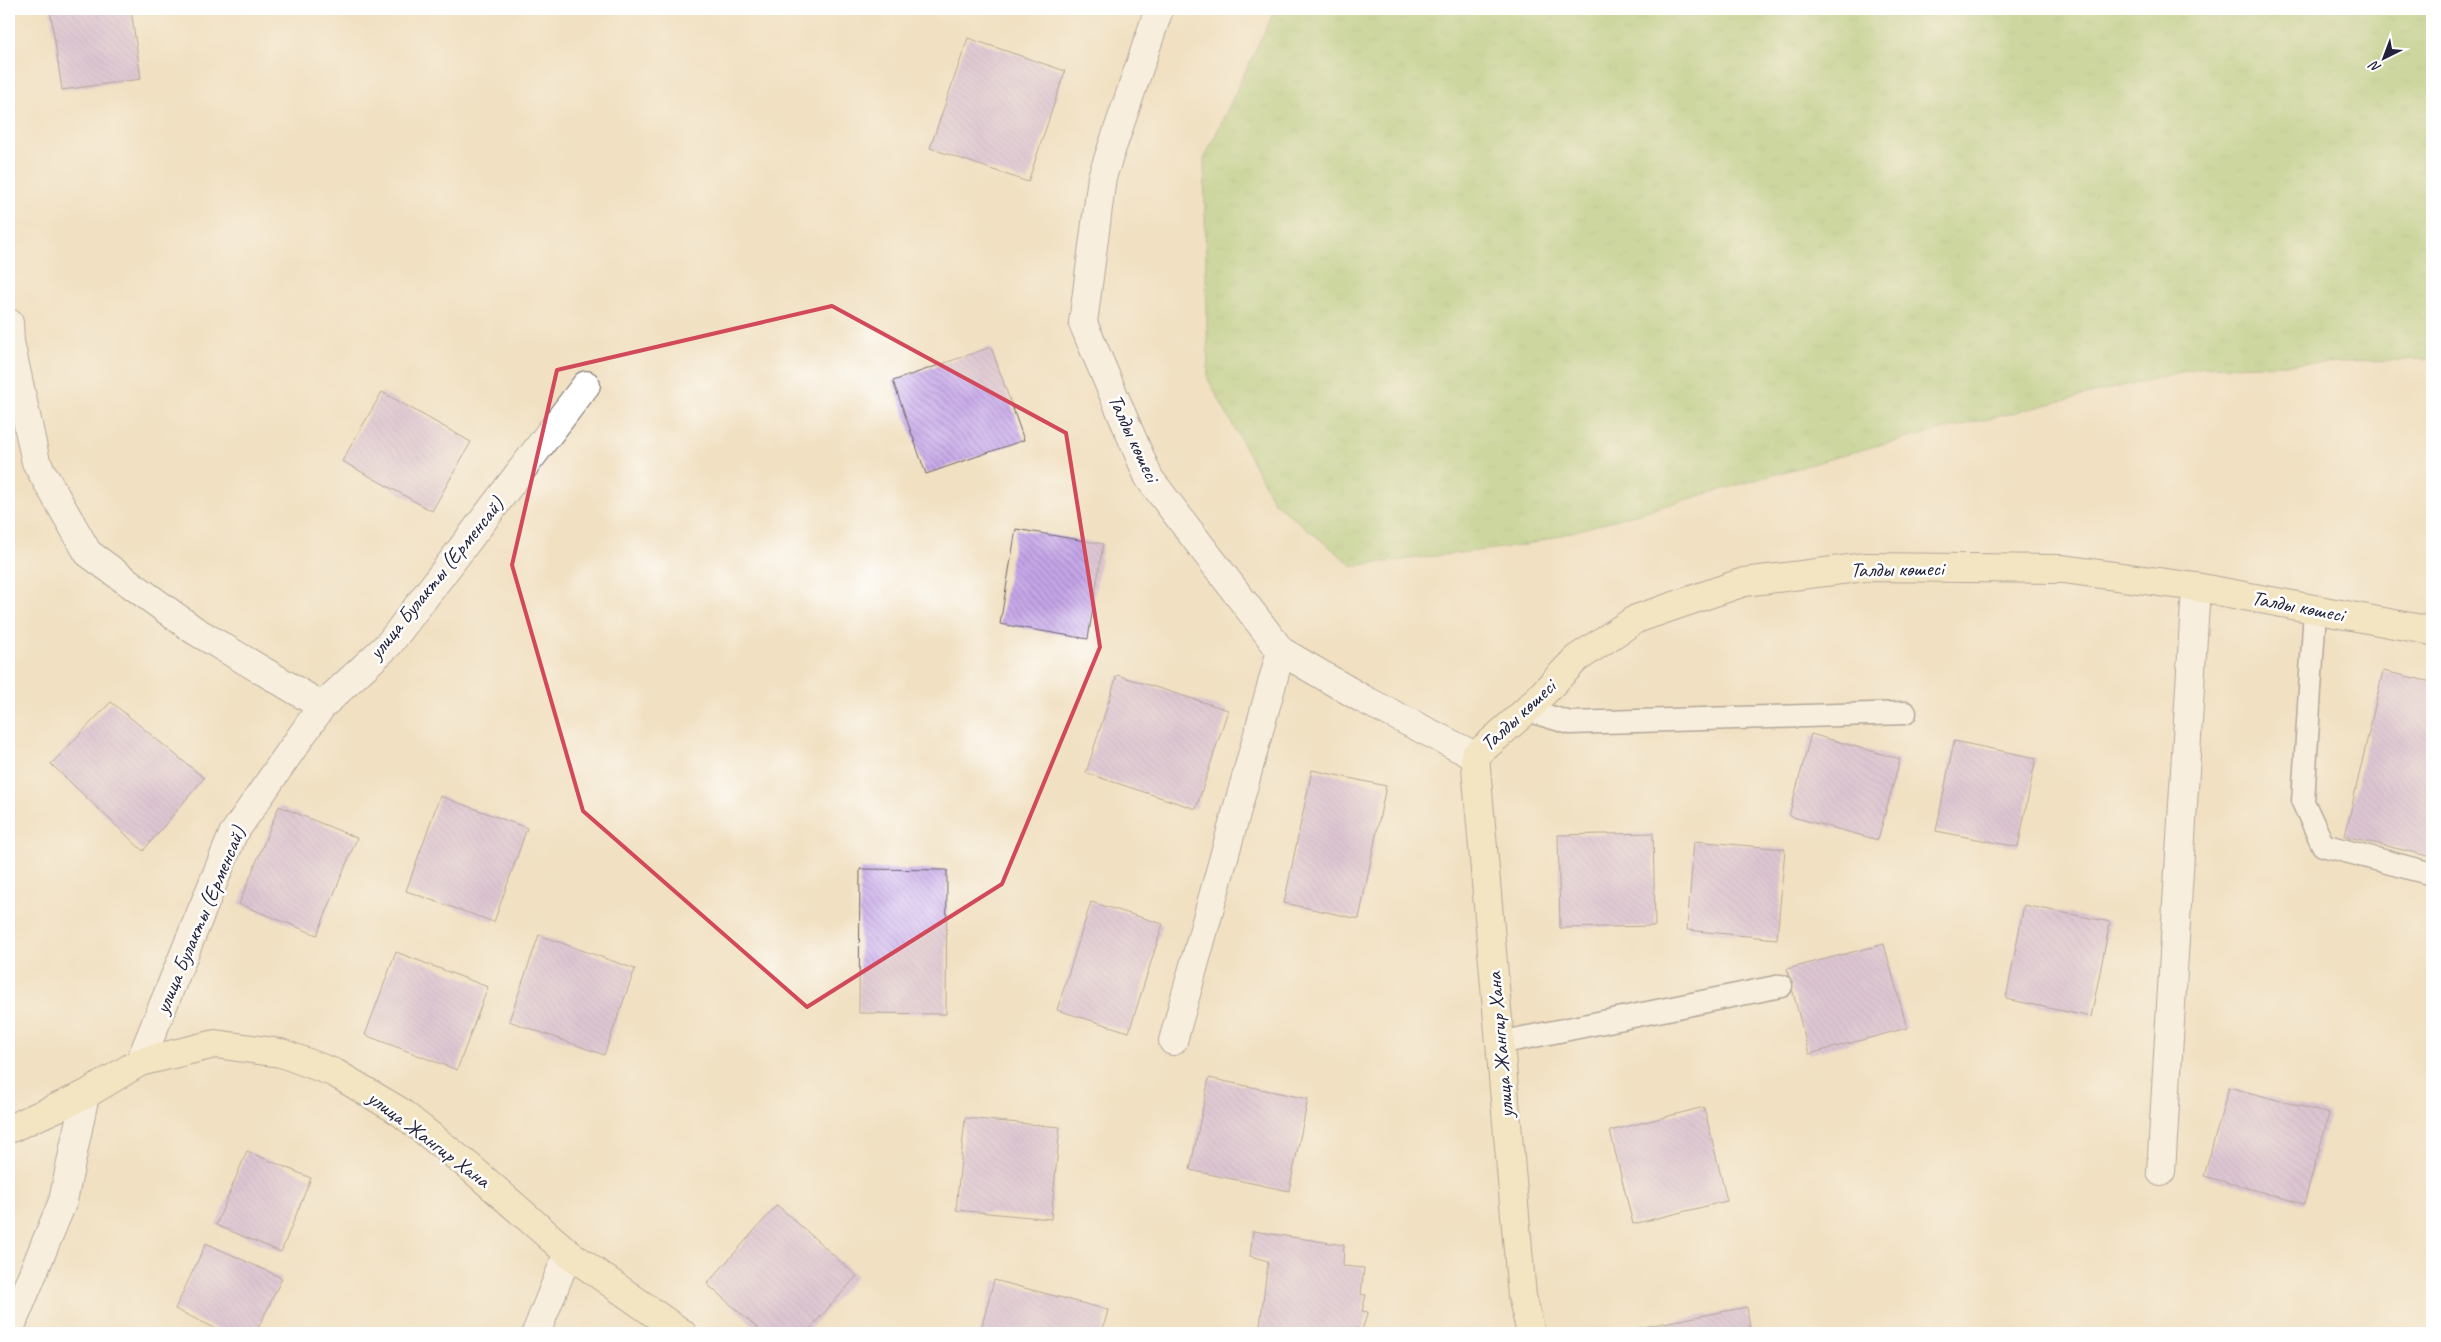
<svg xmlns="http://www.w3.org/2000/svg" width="2441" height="1342" font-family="Caveat,sans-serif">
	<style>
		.grass { fill: url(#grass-tufts); stroke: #627658 }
		.building { fill: url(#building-back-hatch) }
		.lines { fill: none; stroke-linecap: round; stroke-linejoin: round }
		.lane-casing { stroke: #6a646a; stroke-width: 25 }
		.street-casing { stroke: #6a646a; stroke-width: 30 }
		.secondary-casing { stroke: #6a646a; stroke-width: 30 }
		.lane { stroke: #fff; stroke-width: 22 }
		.street { stroke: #fff; stroke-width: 28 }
		.secondary { stroke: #f6e9c3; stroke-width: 28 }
		.marked { fill: none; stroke: #d1495b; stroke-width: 4; stroke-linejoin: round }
		.labels { text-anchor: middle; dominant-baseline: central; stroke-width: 5; stroke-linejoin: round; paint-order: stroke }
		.street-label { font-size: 21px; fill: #22223b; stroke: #fff }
	</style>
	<defs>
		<pattern id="grass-tufts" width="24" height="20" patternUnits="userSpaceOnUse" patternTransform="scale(1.25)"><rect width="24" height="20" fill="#a2cb76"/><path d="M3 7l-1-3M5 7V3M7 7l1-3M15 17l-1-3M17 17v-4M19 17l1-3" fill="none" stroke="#8bae67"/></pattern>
		<pattern id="building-back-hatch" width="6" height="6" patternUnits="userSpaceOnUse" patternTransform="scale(1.25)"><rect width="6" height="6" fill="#c5a5e8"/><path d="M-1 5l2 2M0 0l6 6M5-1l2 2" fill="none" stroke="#a086bd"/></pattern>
	</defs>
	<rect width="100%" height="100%" fill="#fff"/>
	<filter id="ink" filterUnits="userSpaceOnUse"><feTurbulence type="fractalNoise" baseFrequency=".02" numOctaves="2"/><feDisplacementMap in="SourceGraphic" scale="10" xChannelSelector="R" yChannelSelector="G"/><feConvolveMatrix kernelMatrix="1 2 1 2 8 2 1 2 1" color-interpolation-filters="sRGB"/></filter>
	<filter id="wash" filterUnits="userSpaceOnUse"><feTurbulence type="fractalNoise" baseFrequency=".0096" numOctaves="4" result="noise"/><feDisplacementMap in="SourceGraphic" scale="20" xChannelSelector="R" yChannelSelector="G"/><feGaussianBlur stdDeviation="1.12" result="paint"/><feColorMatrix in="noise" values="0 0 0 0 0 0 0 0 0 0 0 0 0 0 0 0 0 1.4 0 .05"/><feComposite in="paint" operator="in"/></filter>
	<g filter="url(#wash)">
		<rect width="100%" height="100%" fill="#f1e0c1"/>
		<!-- grass -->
		<path class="grass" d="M 1275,9 L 2432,9 L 2432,359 L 2202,367 L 1872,447 L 1526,545 L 1353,566 L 1274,502 L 1208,379 L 1204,159 Z"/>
		<g id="blocks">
			<!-- building -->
			<path class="building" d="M 50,9 L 131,9 L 141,79 L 62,90 Z
				M 968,38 L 1065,71 L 1028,182 L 930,148 Z
				M 991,347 L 1024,440 L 926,474 L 893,381 Z
				M 382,392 L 471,442 L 432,511 L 342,461 Z
				M 1016,529 L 1103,544 L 1088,639 L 1000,624 Z
				M 2383,671 L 2432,682 L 2432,857 L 2345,836 Z
				M 1117,675 L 1228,710 L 1196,809 L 1086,773 Z
				M 111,702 L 204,778 L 143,851 L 51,764 Z
				M 1811,734 L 1900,759 L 1878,840 L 1789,816 Z
				M 1954,741 L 2036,758 L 2018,847 L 1936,831 Z
				M 1312,770 L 1386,786 L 1359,919 L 1284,903 Z
				M 440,796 L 527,828 L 494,922 L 406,891 Z
				M 279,806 L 357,838 L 317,935 L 239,904 Z
				M 1653,833 L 1655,926 L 1560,928 L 1558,835 Z
				M 1694,841 L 1785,849 L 1777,939 L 1687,930 Z
				M 860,869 L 947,870 L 946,1014 L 859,1013 Z
				M 1091,902 L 1163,924 L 1129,1032 L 1057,1010 Z
				M 2024,905 L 2110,922 L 2091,1017 L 2006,999 Z
				M 539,935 L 635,969 L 604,1055 L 509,1021 Z
				M 1884,944 L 1907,1028 L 1809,1054 L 1787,969 Z
				M 396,952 L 488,987 L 457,1070 L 365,1035 Z
				M 1209,1078 L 1308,1099 L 1289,1191 L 1190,1170 Z
				M 2229,1087 L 2329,1114 L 2304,1204 L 2204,1176 Z
				M 1704,1107 L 1727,1201 L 1633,1224 L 1610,1131 Z
				M 965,1118 L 1060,1127 L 1051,1219 L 956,1210 Z
				M 247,1151 L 311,1178 L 281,1252 L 216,1225 Z
				M 777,1205 L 857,1276 L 806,1333 L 763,1333 L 707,1284 Z
				M 1253,1231 L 1344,1245 L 1343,1266 L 1364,1268 L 1361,1294 L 1366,1295 L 1362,1311 L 1368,1312 L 1362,1330 L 1356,1328 L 1354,1333 L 1259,1333 L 1268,1261 L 1250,1256 Z
				M 206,1243 L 282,1278 L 256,1333 L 225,1333 L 175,1309 Z
				M 994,1280 L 1108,1310 L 1102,1333 L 980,1333 Z
				M 1747,1307 L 1751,1333 L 1639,1333 L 1638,1328 Z"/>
		</g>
	</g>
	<g filter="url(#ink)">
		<use href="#blocks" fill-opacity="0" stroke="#6a646a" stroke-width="1"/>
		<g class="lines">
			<!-- lane casing -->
			<g class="lane-casing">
				<path id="lane" d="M 2315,610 L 2303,802 L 2323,845 L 2432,874
					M 1527,710 L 1570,723 L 1905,713
					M 1499,1043 L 1781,986"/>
			</g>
			<!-- street casing -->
			<g class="street-casing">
				<path id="street" d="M 1159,9 L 1102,177 L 1083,323 L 1149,478 L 1281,651 L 1363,699 L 1475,756
					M 9,323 L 10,342 L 36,462 L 88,553 L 194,630 L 322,706
					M 1173,1041 L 1281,651
					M 140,1062 L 233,834 L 322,706 L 389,644 L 586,385
					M 2161,1172 L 2196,587
					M 9,1331 L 63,1201 L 85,1095
					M 536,1333 L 568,1253"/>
			</g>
			<!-- secondary casing -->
			<g class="secondary-casing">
				<path id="secondary" d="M 9,1129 L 85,1095 L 140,1062 L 215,1044 L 281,1053 L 335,1073 L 399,1111 L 471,1168 L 568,1253 L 682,1333
					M 1531,1333 L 1522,1296 L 1475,756 L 1527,710 L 1576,659 L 1636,619 L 1744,582 L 1865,567 L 2063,569 L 2196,587 L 2432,631"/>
			</g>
			<!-- lane -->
			<use href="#lane" class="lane"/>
			<!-- street -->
			<use href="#street" class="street"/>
			<!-- secondary -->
			<use href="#secondary" class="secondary"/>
		</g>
	</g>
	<!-- marked area -->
	<path d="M0 0H2441V1342H0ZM 832,306 L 1066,433 L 1100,647 L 1002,884 L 807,1007 L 583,811 L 512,565 L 557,370 Z" fill="#f1e0c1" fill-opacity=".55" fill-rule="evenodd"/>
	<path class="marked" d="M 832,306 L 1066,433 L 1100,647 L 1002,884 L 807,1007 L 583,811 L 512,565 L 557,370 Z"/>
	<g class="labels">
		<!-- street labels -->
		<g class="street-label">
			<text transform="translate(1134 438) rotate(65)">Талды көшесі</text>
			<text transform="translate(1897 569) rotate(-1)">Талды көшесі</text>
			<text transform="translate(436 578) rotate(-51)">улица Булакты (Ерменсай)</text>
			<text transform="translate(2298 606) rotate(11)">Талды көшесі</text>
			<text transform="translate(1518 715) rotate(-43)">Талды көшесі</text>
			<text transform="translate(200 920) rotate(-67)">улица Булакты (Ерменсай)</text>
			<text transform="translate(1500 1045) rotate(-95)">улица Жангир Хана</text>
			<text transform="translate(429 1139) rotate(37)">улица Жангир Хана</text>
		</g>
	</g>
	<!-- margin -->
	<rect width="2441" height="1342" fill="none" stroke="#fff" stroke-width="30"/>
	<!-- north arrow -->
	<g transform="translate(2384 58) rotate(222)" stroke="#ffffff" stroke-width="4" paint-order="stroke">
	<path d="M0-4L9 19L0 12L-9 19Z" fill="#22223b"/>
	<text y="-8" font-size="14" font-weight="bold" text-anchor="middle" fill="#22223b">N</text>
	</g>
</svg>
